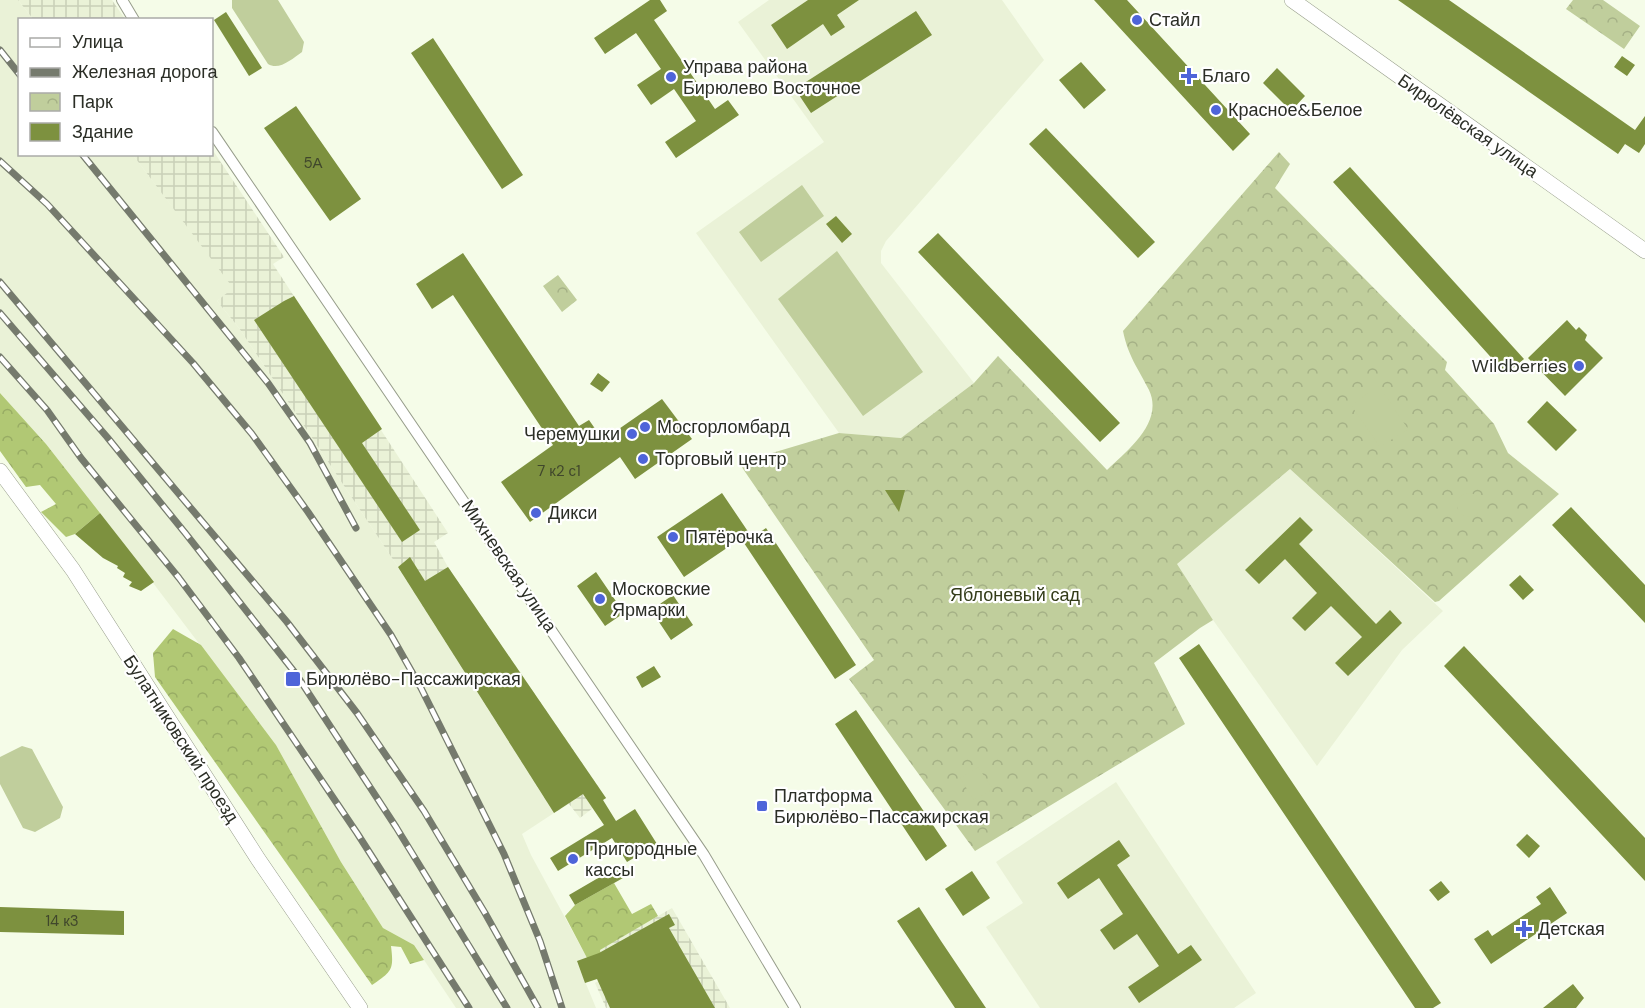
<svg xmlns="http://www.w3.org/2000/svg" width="1645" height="1008" font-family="'DM Sans',sans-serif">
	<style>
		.built { fill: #eaf2d7 }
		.industrial { fill: url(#industrial-grid) }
		.forest { fill: url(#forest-crowns) }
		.park { fill: url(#park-crowns) }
		.pitch { fill: #c0ce9c }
		.building { fill: #7d913f }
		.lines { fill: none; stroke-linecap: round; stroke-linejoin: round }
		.street-casing { stroke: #979d8b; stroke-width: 12 }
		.secondary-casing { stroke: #979d8b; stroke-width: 16 }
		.street { stroke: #fff; stroke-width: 10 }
		.secondary { stroke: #fff; stroke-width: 15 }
		.rail-casing { stroke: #757a6d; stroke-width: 7 }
		.rail { stroke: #fff; stroke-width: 4.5; stroke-dasharray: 14; stroke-linecap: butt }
		.poi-dot { fill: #4e64d9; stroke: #fff; stroke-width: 2 }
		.labels { text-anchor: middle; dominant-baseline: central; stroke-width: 4.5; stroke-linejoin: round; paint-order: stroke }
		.number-label { font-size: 15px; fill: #40472c }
		.poi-label { font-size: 18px; fill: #2b2e26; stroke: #fff; text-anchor: start }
		.street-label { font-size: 18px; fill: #2b2e26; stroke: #fff }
		.park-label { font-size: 18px; fill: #333c19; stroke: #fff }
	</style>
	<defs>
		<pattern id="industrial-grid" width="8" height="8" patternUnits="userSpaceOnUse" patternTransform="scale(1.5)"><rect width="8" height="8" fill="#eaf2d7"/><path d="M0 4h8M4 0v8" fill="none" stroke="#c9d0b8"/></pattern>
		<pattern id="forest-crowns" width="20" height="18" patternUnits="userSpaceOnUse" patternTransform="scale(1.5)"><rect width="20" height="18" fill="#b1c874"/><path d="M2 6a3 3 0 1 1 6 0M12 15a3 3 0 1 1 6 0" fill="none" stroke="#98ac64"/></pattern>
		<pattern id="park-crowns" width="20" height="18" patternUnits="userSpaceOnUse" patternTransform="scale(1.5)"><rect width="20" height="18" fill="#c0ce9c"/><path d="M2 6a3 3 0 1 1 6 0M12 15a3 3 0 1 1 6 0" fill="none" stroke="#a5b186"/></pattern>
	</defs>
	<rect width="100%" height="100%" fill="#f5fce8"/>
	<!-- built -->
	<path class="built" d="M 0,0 L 18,0 L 33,19 L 20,20 L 20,154 L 133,155 L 234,288 L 217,301 L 239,328 L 398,567 L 554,813 L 522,834 L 531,855 L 587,958 L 577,962 L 596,1008 L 456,1008 L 414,945 L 383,928 L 341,862 L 276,745 L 100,513 L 46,444 L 0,393 Z
		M 769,0 L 1002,0 L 1044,60 L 886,241 L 881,251 L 881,263 L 974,383 L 901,438 L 839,433 L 696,233 L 824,142 L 738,22 Z
		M 1290,469 L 1443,611 L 1402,650 L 1317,766 L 1213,620 L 1176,564 Z
		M 1116,782 L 1256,993 L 1234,1008 L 1040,1008 L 986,927 L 1023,903 L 996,862 Z"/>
	<!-- industrial -->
	<path class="industrial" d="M 18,0 L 112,0 L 125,19 L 33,19 Z
		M 212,149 L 284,257 L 273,264 L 448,533 L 434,542 L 448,567 L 606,798 L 580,818 L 569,804 L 554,813 L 398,567 L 239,328 L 217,301 L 233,288 L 133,155 L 212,154 Z
		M 672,908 L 730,1008 L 606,1008 L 595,983 L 607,975 L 599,950 Z"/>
	<!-- forest -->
	<path class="forest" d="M 0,393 L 46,444 L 100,513 L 75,534 L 66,537 L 41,512 L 56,504 L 40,485 L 26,487 L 0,451 Z
		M 173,629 L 201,645 L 276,745 L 341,862 L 383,928 L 414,945 L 424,960 L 410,964 L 401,947 L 391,946 C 394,970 392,971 372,985 L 155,677 L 153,653 Z
		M 614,883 L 632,914 L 651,904 L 658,916 L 600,950 L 601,957 L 587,958 L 565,916 L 575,905 Z"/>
	<!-- park -->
	<path class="park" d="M 1573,0 L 1603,0 L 1640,26 L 1624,49 L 1566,9 Z
		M 1279,152 L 1290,164 L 1275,188 L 1442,357 L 1447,362 L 1445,370 L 1494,424 L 1508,453 L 1559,494 L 1439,601 L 1435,602 L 1290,469 L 1177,564 L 1213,620 L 1200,628 L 1154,663 L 1185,724 L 975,851 L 849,679 L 874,660 L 739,463 L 839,433 L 901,438 L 974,383 L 998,356 L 1107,470 C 1128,450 1164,422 1149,390 C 1138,368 1128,356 1123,331 Z
		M 558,275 L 577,300 L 562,312 L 543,286 Z"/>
	<!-- pitch -->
	<path class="pitch" d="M 232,0 L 278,0 L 304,42 L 302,52 C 292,59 279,71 268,64 L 232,8 Z
		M 802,185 L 824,216 L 761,262 L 739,232 Z
		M 837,251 L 923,372 L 863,416 L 778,299 Z
		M 1379,386 L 1408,429 L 1380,447 L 1351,405 Z
		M1457 505a12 12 0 1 1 24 0a12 12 0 1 1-24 0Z
		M 22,746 L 32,749 L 63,807 L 60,818 L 35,832 L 23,828 L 0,784 L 0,757 Z
		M 978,767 L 993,789 L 974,800 L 960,778 Z"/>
	<!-- building -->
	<path class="building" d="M 650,0 L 660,0 L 667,11 L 654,20 L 715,109 L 728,100 L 739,115 L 676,158 L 665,142 L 696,121 L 674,89 L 651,105 L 637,85 L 661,69 L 636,33 L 605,54 L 594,38 Z
		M 808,0 L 859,0 L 837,15 L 845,27 L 831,36 L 823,24 L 787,49 L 771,25 Z
		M 1094,0 L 1127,0 L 1250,134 L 1233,151 Z
		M 1398,0 L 1449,0 L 1635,130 L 1645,116 L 1645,144 L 1639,153 L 1625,144 L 1618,154 Z
		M 916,11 L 932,35 L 811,113 L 795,89 Z
		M 226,12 L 262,68 L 249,76 L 214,20 Z
		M 433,38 L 523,175 L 502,189 L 411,53 Z
		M 1622,56 L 1635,65 L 1627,76 L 1614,67 Z
		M 1081,62 L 1106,90 L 1084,109 L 1059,80 Z
		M 1277,68 L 1305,96 L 1291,111 L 1263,83 Z
		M 296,106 L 361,199 L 330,221 L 264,128 Z
		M 1046,128 L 1155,242 L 1138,258 L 1029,144 Z
		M 1350,167 L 1524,359 L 1506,374 L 1333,182 Z
		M 836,216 L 852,234 L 842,243 L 826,224 Z
		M 938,233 L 1120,423 L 1100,442 L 918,252 Z
		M 463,253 L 579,426 L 589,420 L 603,440 L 662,399 L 692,439 L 635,479 L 620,457 L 530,522 L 501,482 L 553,445 L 453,295 L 432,309 L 416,284 Z
		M 294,296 L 382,429 L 362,443 L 420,530 L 402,542 L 254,320 L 284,301 Z
		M 1567,320 L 1576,330 L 1579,327 L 1587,335 L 1585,340 L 1603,358 L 1565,396 L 1528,358 Z
		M 598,373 L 610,382 L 602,392 L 590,384 Z
		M 1547,401 L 1577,430 L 1556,451 L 1527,422 Z
		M 885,490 L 905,490 L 899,512 Z
		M 722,493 L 749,533 L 684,577 L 657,537 Z
		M 1571,507 L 1645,585 L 1645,623 L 1552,525 Z
		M 100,513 L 154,582 L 141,591 L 129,586 L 132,582 L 123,577 L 125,573 L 117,568 L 118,566 L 103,558 L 75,534 Z
		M 1300,517 L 1313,530 L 1299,544 L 1376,624 L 1390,610 L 1402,623 L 1348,676 L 1335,663 L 1362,637 L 1331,606 L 1305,631 L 1292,618 L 1317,593 L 1285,559 L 1259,584 L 1245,570 Z
		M 766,528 L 856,665 L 835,679 L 744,543 Z
		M 410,557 L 425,581 L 448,567 L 606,798 L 603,800 L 616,821 L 635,809 L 657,844 L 627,862 L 612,838 L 558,871 L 550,858 L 604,825 L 583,794 L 554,813 L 398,567 Z
		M 596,572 L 624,613 L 605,626 L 577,586 Z
		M 1520,575 L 1534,590 L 1523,600 L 1509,585 Z
		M 673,595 L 693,625 L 671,640 L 651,610 Z
		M 1199,644 L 1441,1003 L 1433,1008 L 1415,1008 L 1179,658 Z
		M 1464,646 L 1645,838 L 1645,881 L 1444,666 Z
		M 654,666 L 661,677 L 642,688 L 636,677 Z
		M 856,710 L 947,846 L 926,861 L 835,724 Z
		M 1527,834 L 1540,846 L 1529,858 L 1516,845 Z
		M 1119,840 L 1130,856 L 1117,865 L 1178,954 L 1191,945 L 1202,960 L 1139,1003 L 1128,987 L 1159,966 L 1137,934 L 1114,950 L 1100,930 L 1123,914 L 1099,878 L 1068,899 L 1057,883 Z
		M 617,867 L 623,878 L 575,905 L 569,895 Z
		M 972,871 L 990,898 L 963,916 L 945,889 Z
		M 1441,881 L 1450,892 L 1438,901 L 1429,890 Z
		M 1550,887 L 1567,913 L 1491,964 L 1474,939 L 1488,930 L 1492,936 L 1541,904 L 1536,897 Z
		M 0,907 L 124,911 L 124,935 L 0,932 Z
		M 919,907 L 941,941 L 986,1008 L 955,1008 L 897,921 Z
		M 669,914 L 675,925 L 669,928 L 715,1008 L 610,1008 L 597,979 L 585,983 L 577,961 L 599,953 Z
		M 1573,984 L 1584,998 L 1576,1008 L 1543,1008 Z"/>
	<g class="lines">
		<!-- street casing -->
		<g class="street-casing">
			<path id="street" d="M 122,0 L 134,20
				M 212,132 L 704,855 L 795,1008"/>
		</g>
		<!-- secondary casing -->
		<g class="secondary-casing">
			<path id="secondary" d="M 1292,0 L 1645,251
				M 0,471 L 73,570 L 258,859 L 360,1008"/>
		</g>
		<!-- street -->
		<use href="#street" class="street"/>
		<!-- secondary -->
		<use href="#secondary" class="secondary"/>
		<!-- rail casing -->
		<g class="rail-casing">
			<path id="rail" d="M 0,50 L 20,75
				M 82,154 L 268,383 L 310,443 L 356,528
				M 0,161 L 47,204 L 193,363 L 252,434 L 308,512 L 391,635 L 421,688 L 504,854 L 540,941 L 562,1008
				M 0,282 L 287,622 L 357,713 L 424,811 L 485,913 L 538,1008
				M 0,313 L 107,437 L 186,534 L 296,674 L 396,827 L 507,1008
				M 0,357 L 47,410 L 81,458 L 179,578 L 239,658 L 357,833 L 469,1008"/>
		</g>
		<!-- rail -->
		<use href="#rail" class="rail"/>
	</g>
	<!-- markers -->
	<g class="poi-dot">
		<circle cx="1137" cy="20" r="6"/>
		<path d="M1186 67h6v6h6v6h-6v6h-6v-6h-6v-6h6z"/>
		<circle cx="671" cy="77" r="6"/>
		<circle cx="1216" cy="110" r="6"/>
		<circle cx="1579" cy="366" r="6"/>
		<circle cx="645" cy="427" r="6"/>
		<circle cx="632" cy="434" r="6"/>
		<circle cx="643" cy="459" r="6"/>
		<circle cx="536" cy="513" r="6"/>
		<circle cx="673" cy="537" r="6"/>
		<circle cx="600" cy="599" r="6"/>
		<rect x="285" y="671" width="16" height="16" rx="3"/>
		<rect x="756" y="800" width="12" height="12" rx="3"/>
		<circle cx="573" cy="859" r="6"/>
		<path d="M1521 920h6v6h6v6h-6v6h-6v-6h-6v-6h6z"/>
	</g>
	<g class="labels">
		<!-- number labels -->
		<g class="number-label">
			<text x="313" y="163">5А</text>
			<text x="559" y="471">7 к2 с1</text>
			<text x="62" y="921">14 к3</text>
		</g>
		<!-- poi labels -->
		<g class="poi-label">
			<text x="1149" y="20">Стайл</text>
			<text x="683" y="67">Управа района<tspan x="683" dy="21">Бирюлево Восточное</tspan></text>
			<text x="1202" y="76">Благо</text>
			<text x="1228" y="110">Красное&amp;Белое</text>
			<text x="1567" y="366" text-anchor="end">Wildberries</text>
			<text x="657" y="427">Мосгорломбард</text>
			<text x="620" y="434" text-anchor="end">Черемушки</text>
			<text x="655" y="459">Торговый центр</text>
			<text x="548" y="513">Дикси</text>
			<text x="685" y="537">Пятёрочка</text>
			<text x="612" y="589">Московские<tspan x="612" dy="21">Ярмарки</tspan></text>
			<text x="306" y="679">Бирюлёво-Пассажирская</text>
			<text x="774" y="796">Платформа<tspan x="774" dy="21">Бирюлёво-Пассажирская</tspan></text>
			<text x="585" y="849">Пригородные<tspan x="585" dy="21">кассы</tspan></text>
			<text x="1538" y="929">Детская</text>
		</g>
		<!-- street labels -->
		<g class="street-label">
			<text transform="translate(1468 126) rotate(35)">Бирюлёвская улица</text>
			<text transform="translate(509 566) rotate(56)">Михневская улица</text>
			<text transform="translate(181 739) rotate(57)">Булатниковский проезд</text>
		</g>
		<!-- park labels -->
		<g class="park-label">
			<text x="1015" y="595">Яблоневый сад</text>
		</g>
	</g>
	<!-- legend -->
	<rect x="18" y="18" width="195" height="138" fill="#ffffff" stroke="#aaaba8" stroke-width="1.5"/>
	<rect x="30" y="38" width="30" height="9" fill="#ffffff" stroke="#aaaba8" stroke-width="1.5"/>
	<text x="72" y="48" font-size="18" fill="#2b2e26">Улица</text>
	<rect x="30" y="68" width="30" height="9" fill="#757a6d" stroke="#aaaba8" stroke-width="1.5"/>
	<text x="72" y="78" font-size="18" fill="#2b2e26">Железная дорога</text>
	<rect x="30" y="93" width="30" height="18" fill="url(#park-crowns)" stroke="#aaaba8" stroke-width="1.5"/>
	<text x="72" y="108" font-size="18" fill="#2b2e26">Парк</text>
	<rect x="30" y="123" width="30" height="18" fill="#7d913f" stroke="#aaaba8" stroke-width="1.5"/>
	<text x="72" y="138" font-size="18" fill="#2b2e26">Здание</text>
</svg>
